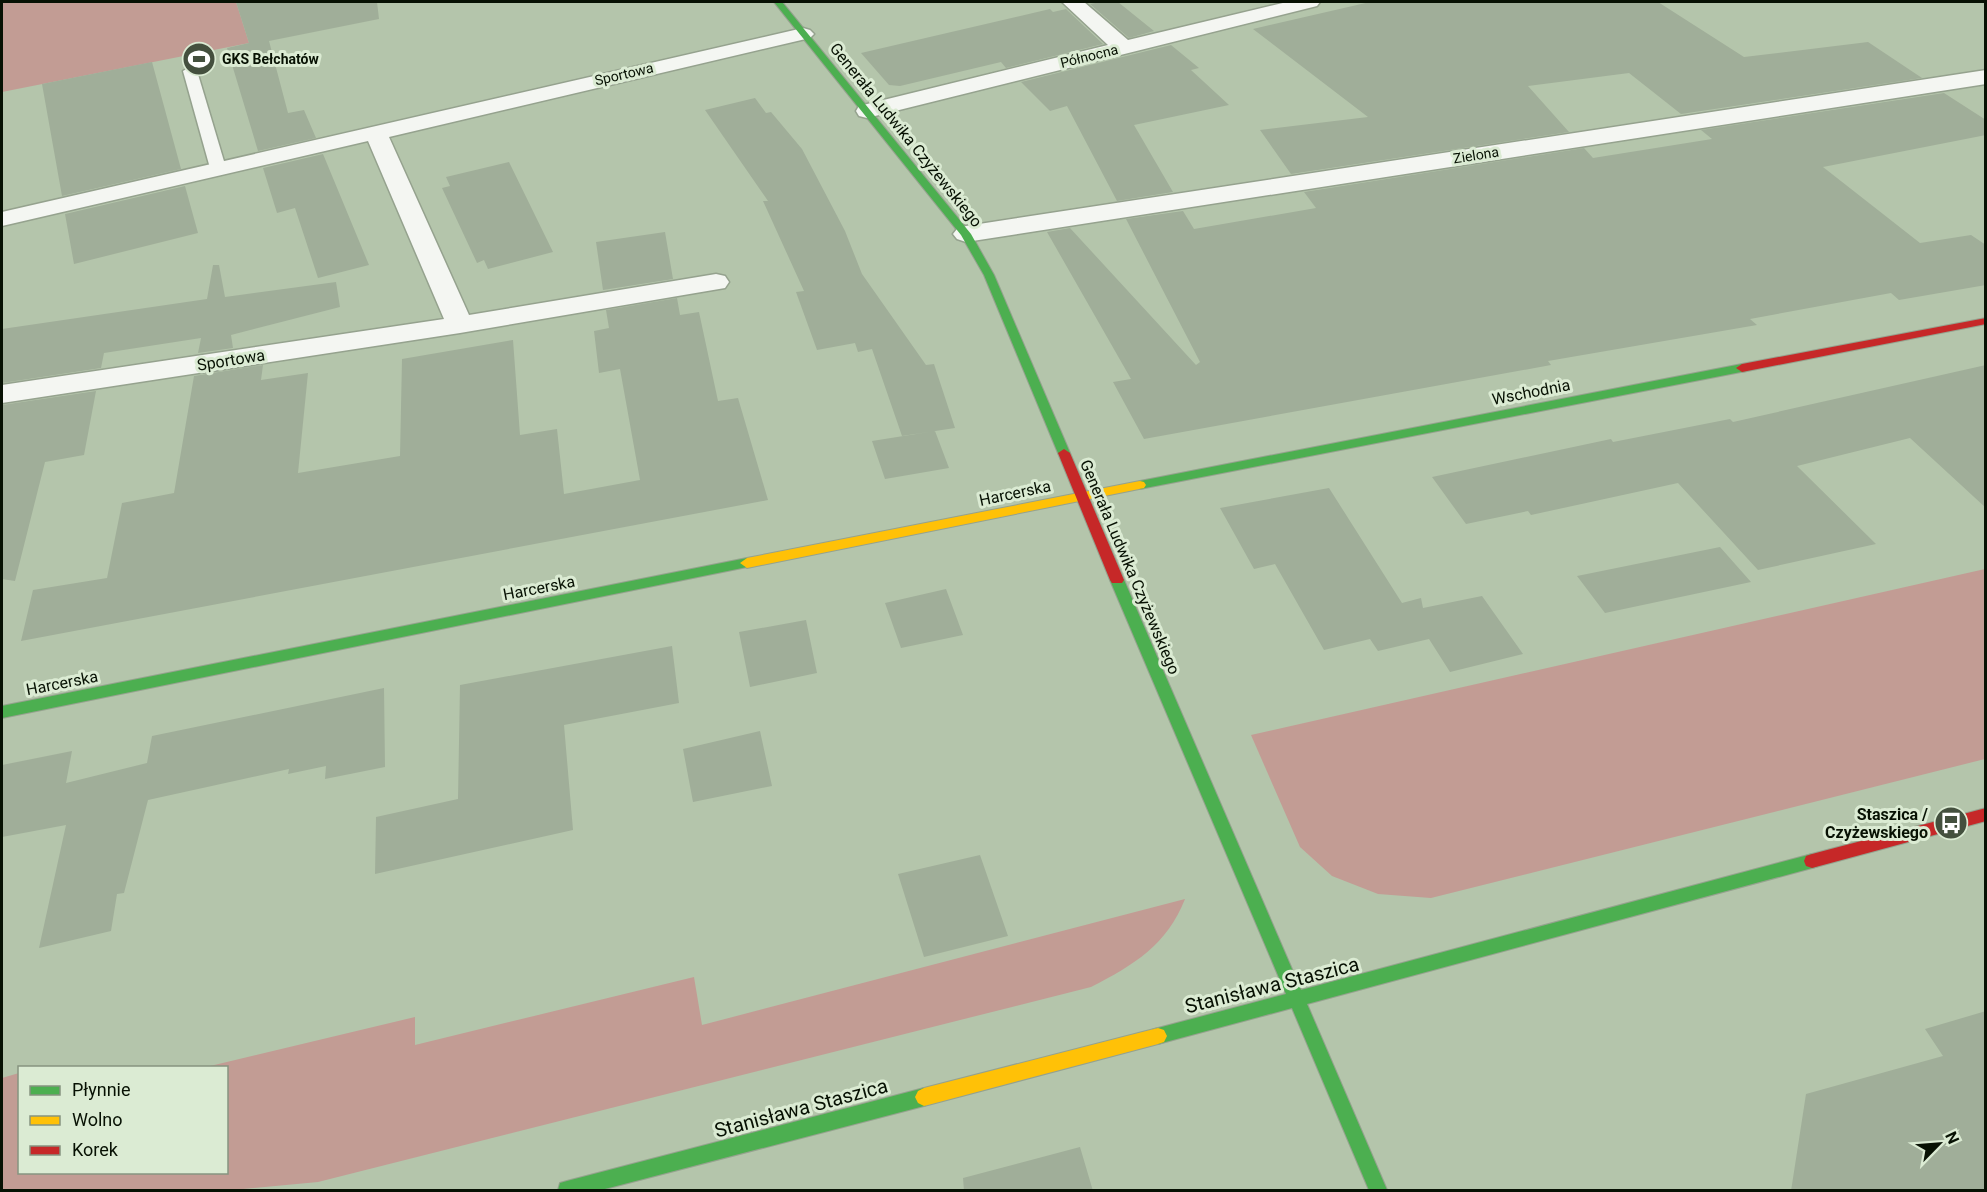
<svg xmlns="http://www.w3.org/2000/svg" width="1987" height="1192" font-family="Roboto,sans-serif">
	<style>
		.green { fill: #c29c94 }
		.building { fill: #a0ae99 }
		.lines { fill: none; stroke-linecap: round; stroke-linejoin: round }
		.lane-casing { stroke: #95a28e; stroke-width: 3 }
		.street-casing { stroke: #95a28e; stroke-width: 3 }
		.fast-casing { stroke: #95a28e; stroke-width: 2 }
		.slow-casing { stroke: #95a28e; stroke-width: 2 }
		.jam-casing { stroke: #95a28e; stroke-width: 2 }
		.lane { fill: #f4f6f2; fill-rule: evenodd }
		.street { fill: #f4f6f2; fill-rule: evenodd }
		.fast { fill: #4caf50; fill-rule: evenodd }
		.slow { fill: #ffc107; fill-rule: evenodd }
		.jam { fill: #c62828; fill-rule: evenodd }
		.labels { text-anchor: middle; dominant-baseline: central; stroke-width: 6; stroke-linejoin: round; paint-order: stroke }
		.far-street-label { font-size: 14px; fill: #071103; stroke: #dbebd3 }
		.far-poi-label { font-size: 14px; font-weight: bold; fill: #071103; stroke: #dbebd3; text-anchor: start }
		.street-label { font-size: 16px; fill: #071103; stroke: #dbebd3 }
		.poi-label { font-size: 16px; font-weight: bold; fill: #071103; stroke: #dbebd3; text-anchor: end }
		.near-street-label { font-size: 20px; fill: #071103; stroke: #dbebd3 }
	</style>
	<rect width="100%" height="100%" fill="#b4c5ab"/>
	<!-- green -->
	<path class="green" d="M 2,2 L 236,2 L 249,43 L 2,92 Z
		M 1985,569 L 1985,759 L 1431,898 L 1378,894 L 1332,876 L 1300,847 L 1251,735 Z
		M 1185,899 C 1167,945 1134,965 1091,987 L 318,1182 L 233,1190 L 2,1190 L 2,1078 L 19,1073 L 20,1172 L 226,1172 L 226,1068 L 206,1067 L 415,1017 L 415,1045 L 694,977 L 702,1025 Z"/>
	<!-- building -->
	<path class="building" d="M 236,2 L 377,2 L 379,19 L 269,41 L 288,113 L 304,110 L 316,138 L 258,151 L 227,48 L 249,43 Z
		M 1100,2 L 1118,2 L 1154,31 L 1129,38 L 1090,4 Z
		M 1370,2 L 1658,2 L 1744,57 L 1868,42 L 1922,78 L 1681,114 L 1629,73 L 1528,86 L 1569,132 L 1291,174 L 1260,130 L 1368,117 L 1253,29 Z
		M 1050,9 L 1053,12 L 1066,9 L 1103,44 L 1006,68 L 1001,62 L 900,86 L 889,85 L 861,53 Z
		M 1171,45 L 1199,68 L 1191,70 L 1229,105 L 1134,125 L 1173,192 L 1117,201 L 1067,106 L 1050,111 L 1021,82 Z
		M 152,62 L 181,169 L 62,196 L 42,84 Z
		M 1944,93 L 1986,120 L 1986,135 L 1823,167 L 1920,243 L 1971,235 L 1986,245 L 1986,285 L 1899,300 L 1891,293 L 1750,319 L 1757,325 L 1548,361 L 1551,365 L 1144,439 L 1113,382 L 1131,379 L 1047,232 L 1070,228 L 1196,365 L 1200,362 L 1126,219 L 1183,211 L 1194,229 L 1316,208 L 1304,192 L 1584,148 L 1593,158 L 1712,139 L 1701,130 Z
		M 755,98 L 766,113 L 771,112 L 802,149 L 845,231 L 862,274 L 926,365 L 934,364 L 955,428 L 902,436 L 872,349 L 858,352 L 855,343 L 817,350 L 796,292 L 804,291 L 763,201 L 768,201 L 705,110 Z
		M 323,154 L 369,265 L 318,278 L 295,208 L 277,213 L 263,168 Z
		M 509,162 L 553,252 L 488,269 L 484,260 L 477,263 L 442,188 L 450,186 L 446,177 Z
		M 185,186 L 198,233 L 74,264 L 65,214 Z
		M 665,232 L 673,279 L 603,290 L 596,242 Z
		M 213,265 L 219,265 L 225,297 L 336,282 L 340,307 L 231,335 L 233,348 L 198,353 L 201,338 L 104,353 L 101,368 L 2,383 L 2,329 L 207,299 Z
		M 677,298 L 680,315 L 699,312 L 718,401 L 738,398 L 768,500 L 21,641 L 33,590 L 107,578 L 122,503 L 174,493 L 194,376 L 263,365 L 261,380 L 308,373 L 298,473 L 400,456 L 402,359 L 513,340 L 520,435 L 557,429 L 564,494 L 640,480 L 620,369 L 599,373 L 594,331 L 609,328 L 606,310 Z
		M 1986,365 L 1986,508 L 1910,438 L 1797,466 L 1876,544 L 1758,570 L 1678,483 L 1531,515 L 1528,511 L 1466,524 L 1432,477 L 1611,439 L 1613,442 L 1730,419 L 1733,422 Z
		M 96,391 L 84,455 L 45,462 L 15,581 L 2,579 L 2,405 Z
		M 935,431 L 949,468 L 885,479 L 872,441 Z
		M 1329,488 L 1402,603 L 1421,598 L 1423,608 L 1482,596 L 1523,654 L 1450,672 L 1429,639 L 1378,651 L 1370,639 L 1324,650 L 1275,564 L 1254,569 L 1220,508 Z
		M 1720,547 L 1751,582 L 1605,613 L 1577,576 Z
		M 946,589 L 963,635 L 901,648 L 885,603 Z
		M 806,620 L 817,673 L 750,687 L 739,632 Z
		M 672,646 L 679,703 L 564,725 L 573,830 L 375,874 L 376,817 L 458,799 L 460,685 Z
		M 384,688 L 385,767 L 325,779 L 326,766 L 288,774 L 289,769 L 148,800 L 124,893 L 117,894 L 111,931 L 39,948 L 66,825 L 2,837 L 2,765 L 72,751 L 66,783 L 147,763 L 152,736 Z
		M 760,731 L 772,786 L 693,802 L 683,749 Z
		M 980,855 L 1008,936 L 924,957 L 898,874 Z
		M 1986,1011 L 1986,1191 L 1791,1191 L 1806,1094 L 1943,1056 L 1925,1029 Z
		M 1080,1147 L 1093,1191 L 964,1191 L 963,1178 Z"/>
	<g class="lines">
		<!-- lane casing -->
		<g class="lane-casing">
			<path id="lane" d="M 190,67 L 197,71 L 226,168 L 223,171 L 213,171 L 210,168 L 183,71 Z"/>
		</g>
		<!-- street casing -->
		<g class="street-casing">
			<path id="street" d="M 1062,2 L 1084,2 L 1128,40 L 1287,2 L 1320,2 L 1317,6 L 867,118 L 859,116 L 856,111 L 859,106 L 1108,45 Z
				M 803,28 L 810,30 L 814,34 L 810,38 L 389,137 L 469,315 L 716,274 L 725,276 L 729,282 L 725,288 L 460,333 L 2,403 L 2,385 L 444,319 L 368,141 L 2,226 L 2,212 Z
				M 1986,70 L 1986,84 L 966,242 L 957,239 L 953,234 L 957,229 L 966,226 Z"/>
		</g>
		<!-- fast casing -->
		<g class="fast-casing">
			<path id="fast" d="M 774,2 L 782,2 L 971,234 L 994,275 L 1070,453 L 1068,456 L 1060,456 L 1058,453 L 984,275 L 961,235 Z
				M 1742,364 L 1746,365 L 1746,371 L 1140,489 L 1134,485 L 1140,481 Z
				M 747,558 L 752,560 L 754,563 L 752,566 L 2,718 L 2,706 Z
				M 1117,575 L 1124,580 L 1301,990 L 1812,854 L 1818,856 L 1820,861 L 1818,866 L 1812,868 L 1307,1004 L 1387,1190 L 1369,1190 L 1292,1008 L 1158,1044 L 1152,1042 L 1149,1036 L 1152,1030 L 1158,1028 L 1286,994 L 1110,580 Z
				M 924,1088 L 930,1091 L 933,1097 L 930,1103 L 924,1106 L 601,1190 L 558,1190 L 560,1183 L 567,1181 Z"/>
		</g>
		<!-- slow casing -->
		<g class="slow-casing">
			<path id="slow" d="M 1140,481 L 1144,482 L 1146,485 L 1144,488 L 747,568 L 740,563 L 747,558 Z
				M 1158,1028 L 1164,1030 L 1167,1036 L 1164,1042 L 1158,1044 L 924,1106 L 918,1103 L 915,1097 L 918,1091 L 924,1088 Z"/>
		</g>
		<!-- jam casing -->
		<g class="jam-casing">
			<path id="jam" d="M 1986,318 L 1986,324 L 1742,372 L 1736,368 L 1742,364 Z
				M 1064,449 L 1070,453 L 1124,580 L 1122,583 L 1112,583 L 1110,580 L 1058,453 Z
				M 1986,808 L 1986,821 L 1812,868 L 1806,866 L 1804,861 L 1806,856 L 1812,854 Z"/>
		</g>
		<!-- lane -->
		<use href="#lane" class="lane"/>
		<!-- street -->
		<use href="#street" class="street"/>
		<!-- fast -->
		<use href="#fast" class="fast"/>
		<!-- slow -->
		<use href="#slow" class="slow"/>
		<!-- jam -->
		<use href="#jam" class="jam"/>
	</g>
	<!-- icons -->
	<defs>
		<g id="stadium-disc" transform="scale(1.725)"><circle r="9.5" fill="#44503e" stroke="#dbebd3"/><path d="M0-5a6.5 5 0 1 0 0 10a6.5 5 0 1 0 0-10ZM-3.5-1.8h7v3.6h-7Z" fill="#fff"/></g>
		<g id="bus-disc" transform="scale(1.725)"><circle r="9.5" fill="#44503e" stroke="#dbebd3"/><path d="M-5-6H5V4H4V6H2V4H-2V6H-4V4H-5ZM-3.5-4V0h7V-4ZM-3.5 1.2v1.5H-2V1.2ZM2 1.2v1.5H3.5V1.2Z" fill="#fff"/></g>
	</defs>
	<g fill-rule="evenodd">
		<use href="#stadium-disc" x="199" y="59"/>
		<use href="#bus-disc" x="1951" y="823"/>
	</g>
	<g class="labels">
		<!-- far-street labels -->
		<g class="far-street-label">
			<text transform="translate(1089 56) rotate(-14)">Północna</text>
			<text transform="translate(624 74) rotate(-13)">Sportowa</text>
			<text transform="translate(1476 155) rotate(-9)">Zielona</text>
		</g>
		<!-- far-poi labels -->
		<g class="far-poi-label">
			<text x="222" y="59">GKS Bełchatów</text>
		</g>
		<!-- street labels -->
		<g class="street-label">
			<text transform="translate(906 135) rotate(51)">Generała Ludwika Czyżewskiego</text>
			<text transform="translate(231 360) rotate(-9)">Sportowa</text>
			<text transform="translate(1531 392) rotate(-11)">Wschodnia</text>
			<text transform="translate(1015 493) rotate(-12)">Harcerska</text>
			<text transform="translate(1130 567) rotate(67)">Generała Ludwika Czyżewskiego</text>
			<text transform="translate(539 588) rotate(-11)">Harcerska</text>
			<text transform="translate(62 683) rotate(-11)">Harcerska</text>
		</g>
		<!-- poi labels -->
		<g class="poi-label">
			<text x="1928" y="814">Staszica /<tspan x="1928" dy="18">Czyżewskiego</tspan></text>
		</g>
		<!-- near-street labels -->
		<g class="near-street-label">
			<text transform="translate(1272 985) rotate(-14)">Stanisława Staszica</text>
			<text transform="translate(801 1108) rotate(-15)">Stanisława Staszica</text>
		</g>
	</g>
	<!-- border -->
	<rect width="1987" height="1192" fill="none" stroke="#071103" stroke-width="6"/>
	<!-- legend -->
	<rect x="18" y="1066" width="210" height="108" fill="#dbebd3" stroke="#869480" stroke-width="1.5"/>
	<rect x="30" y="1086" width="30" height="9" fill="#4caf50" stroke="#869480" stroke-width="1.5"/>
	<text x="72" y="1096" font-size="18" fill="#071103">Płynnie</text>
	<rect x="30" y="1116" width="30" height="9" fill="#ffc107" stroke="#869480" stroke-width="1.5"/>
	<text x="72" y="1126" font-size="18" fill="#071103">Wolno</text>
	<rect x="30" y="1146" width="30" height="9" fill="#c62828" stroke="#869480" stroke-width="1.5"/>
	<text x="72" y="1156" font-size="18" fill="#071103">Korek</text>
	<!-- north arrow -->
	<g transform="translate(1939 1144) rotate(65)" stroke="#dbebd3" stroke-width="4.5" paint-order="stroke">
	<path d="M0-4.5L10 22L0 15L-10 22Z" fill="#071103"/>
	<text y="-9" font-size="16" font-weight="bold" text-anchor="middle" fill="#071103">N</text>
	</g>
</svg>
